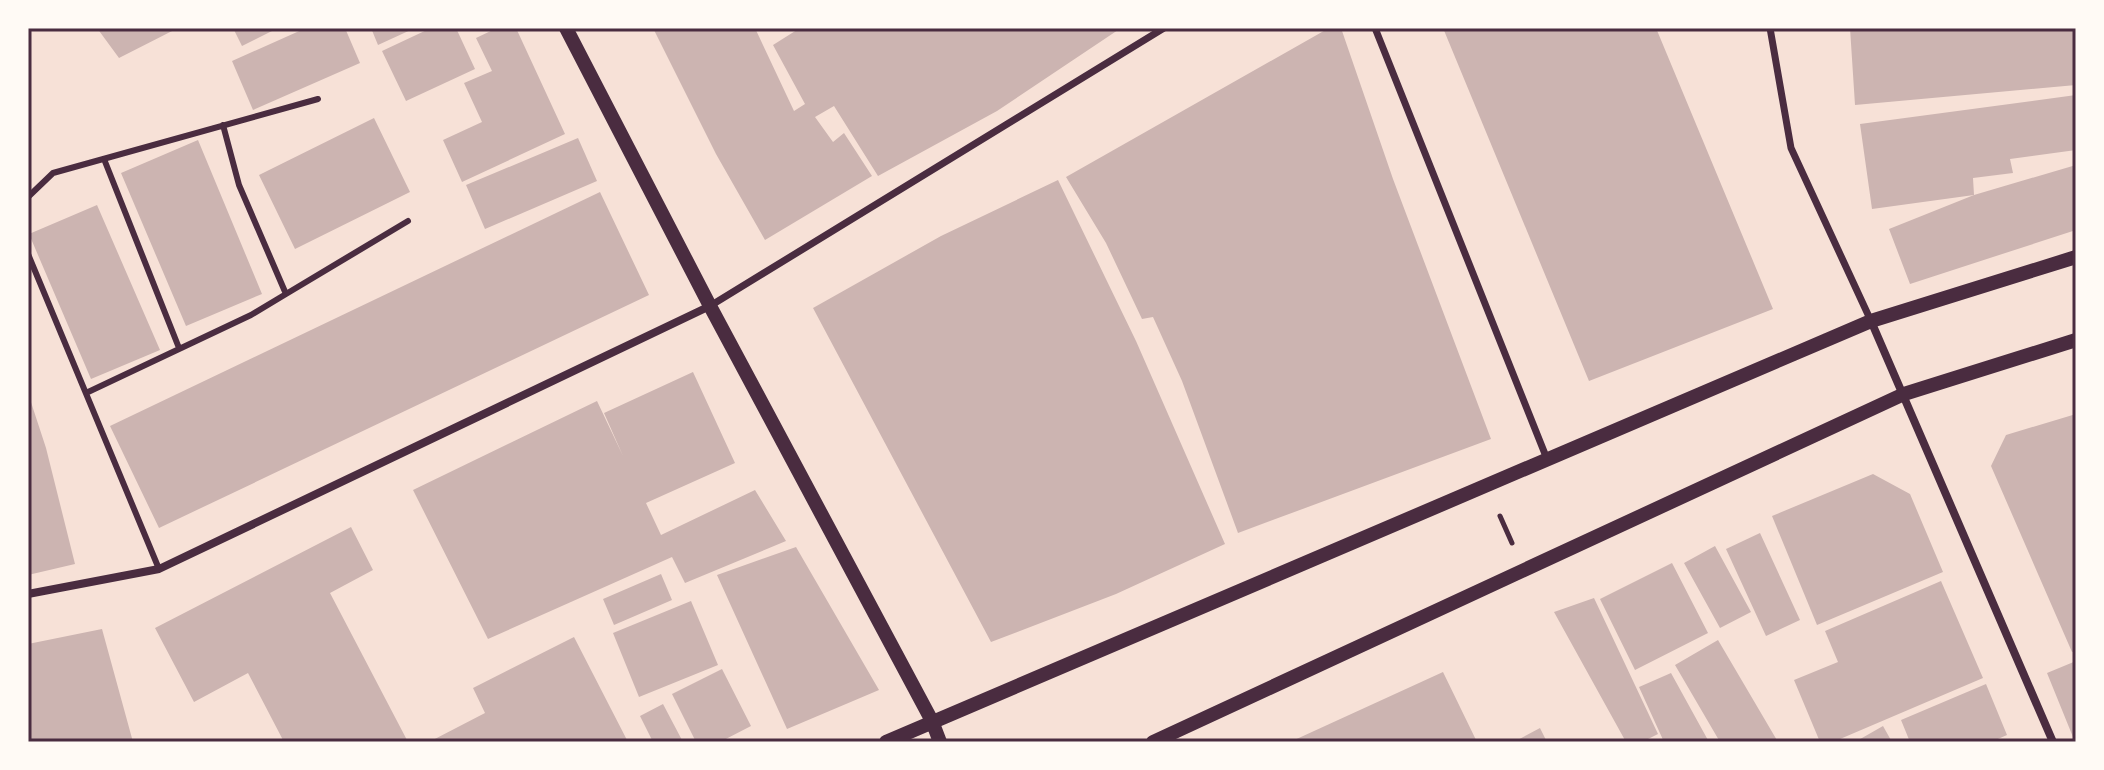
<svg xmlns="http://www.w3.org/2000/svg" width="2104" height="770" font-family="'DejaVu Sans',sans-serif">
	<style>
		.building { fill: #ccb4b1 }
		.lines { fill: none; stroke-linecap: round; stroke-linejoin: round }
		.path { stroke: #4a2c40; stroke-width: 5 }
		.service { stroke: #4a2c40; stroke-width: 6 }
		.pedestrian { stroke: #4a2c40; stroke-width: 7 }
		.minor { stroke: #4a2c40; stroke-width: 8 }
		.tertiary { stroke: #4a2c40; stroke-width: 14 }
		.neatline { fill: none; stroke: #4a2c40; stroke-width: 3 }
	</style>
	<rect width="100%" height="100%" fill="#f7e1d7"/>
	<!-- building -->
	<path class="building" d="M 97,28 L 178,28 L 119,58 Z
		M 233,28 L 278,28 L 242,46 Z
		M 306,28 L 345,28 L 360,63 L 253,110 L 232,61 Z
		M 371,28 L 415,28 L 378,45 Z
		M 431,28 L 456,28 L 475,69 L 406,101 L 382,51 Z
		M 497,28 L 516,28 L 565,134 L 462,182 L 443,140 L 482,122 L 464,83 L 492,71 L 476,38 Z
		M 653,28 L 755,28 L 794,111 L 805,104 L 773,45 L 800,28 L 1121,28 L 997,111 L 878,176 L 834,106 L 815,117 L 833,142 L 844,133 L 872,176 L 765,240 L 716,154 Z
		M 1329,28 L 1341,28 L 1393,179 L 1491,439 L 1238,533 L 1182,381 L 1153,317 L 1142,319 L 1106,243 L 1066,177 Z
		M 1443,28 L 1656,28 L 1773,309 L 1589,381 Z
		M 1850,28 L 2076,28 L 2076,85 L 1855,105 Z
		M 2076,95 L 2076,150 L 2010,159 L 2013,173 L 1973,178 L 1974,195 L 2076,165 L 2076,230 L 1910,284 L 1889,229 L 1974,195 L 1872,209 L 1860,124 Z
		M 374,118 L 410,192 L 295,249 L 259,175 Z
		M 578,138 L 597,181 L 485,229 L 466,185 Z
		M 198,140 L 262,294 L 186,326 L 121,173 Z
		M 1058,180 L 1136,341 L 1225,544 L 1116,594 L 991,642 L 813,308 L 941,236 Z
		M 600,192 L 649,295 L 159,528 L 110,426 Z
		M 97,205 L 160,350 L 91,379 L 29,234 Z
		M 693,372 L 735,463 L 646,503 L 661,535 L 755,490 L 786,541 L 685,583 L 672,557 L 488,639 L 413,490 L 597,401 L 623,456 L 604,413 Z
		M 28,393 L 46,448 L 75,564 L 28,575 Z
		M 2076,414 L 2076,651 L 2072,652 L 1991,466 L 2006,435 Z
		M 1873,474 L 1910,494 L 1943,572 L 1817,625 L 1772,516 Z
		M 351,527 L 373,570 L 330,593 L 408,742 L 284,742 L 248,673 L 194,702 L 155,628 Z
		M 1760,533 L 1800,620 L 1766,636 L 1726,549 Z
		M 1715,546 L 1751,612 L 1720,628 L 1684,563 Z
		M 796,547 L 879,690 L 787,729 L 717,575 Z
		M 1672,563 L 1708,633 L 1635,670 L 1600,599 Z
		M 661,574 L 672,600 L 614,625 L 603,599 Z
		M 1941,581 L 1983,678 L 1833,742 L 1820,742 L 1794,680 L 1838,662 L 1825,631 Z
		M 1594,598 L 1658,734 L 1642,742 L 1626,742 L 1554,612 Z
		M 691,601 L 718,665 L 639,697 L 613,633 Z
		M 102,629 L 133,742 L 28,742 L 28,644 Z
		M 574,637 L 628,742 L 429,742 L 485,713 L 473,688 Z
		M 1718,640 L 1778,742 L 1720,742 L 1675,665 Z
		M 2076,661 L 2076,742 L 2075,742 L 2047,673 Z
		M 722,669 L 751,726 L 720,742 L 696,742 L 672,694 Z
		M 1443,672 L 1477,742 L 1290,742 Z
		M 1671,673 L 1709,742 L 1664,742 L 1639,687 Z
		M 1986,684 L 2007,735 L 1991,742 L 1910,742 L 1901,720 Z
		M 663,704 L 683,742 L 653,742 L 640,716 Z
		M 1883,726 L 1892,742 L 1855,742 Z
		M 1540,728 L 1547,742 L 1514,742 Z"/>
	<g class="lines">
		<!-- path -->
		<path class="path" d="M 1500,516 L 1512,543"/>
		<!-- service -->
		<path class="service" d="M 104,159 L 179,348
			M 28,197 L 53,173 L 318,99
			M 28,254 L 159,569
			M 286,294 L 408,221
			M 86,393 L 251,315 L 286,294 L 239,185 L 223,125"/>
		<!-- pedestrian -->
		<path class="pedestrian" d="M 1375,28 L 1547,459
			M 1770,28 L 1791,148 L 1871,321
			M 710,306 L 1164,28"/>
		<!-- minor -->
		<path class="minor" d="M 1871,321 L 2053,742
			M 28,594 L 159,569 L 710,306"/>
		<!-- tertiary -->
		<path class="tertiary" d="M 566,28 L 710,306 L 932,721 L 940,742
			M 886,742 L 1871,321 L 2076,257
			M 1153,742 L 1904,394 L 2076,340"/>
	</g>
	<!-- border -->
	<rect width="2104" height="770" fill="none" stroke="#fffaf5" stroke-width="60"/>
	<rect x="30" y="30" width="2044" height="710" class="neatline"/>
</svg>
